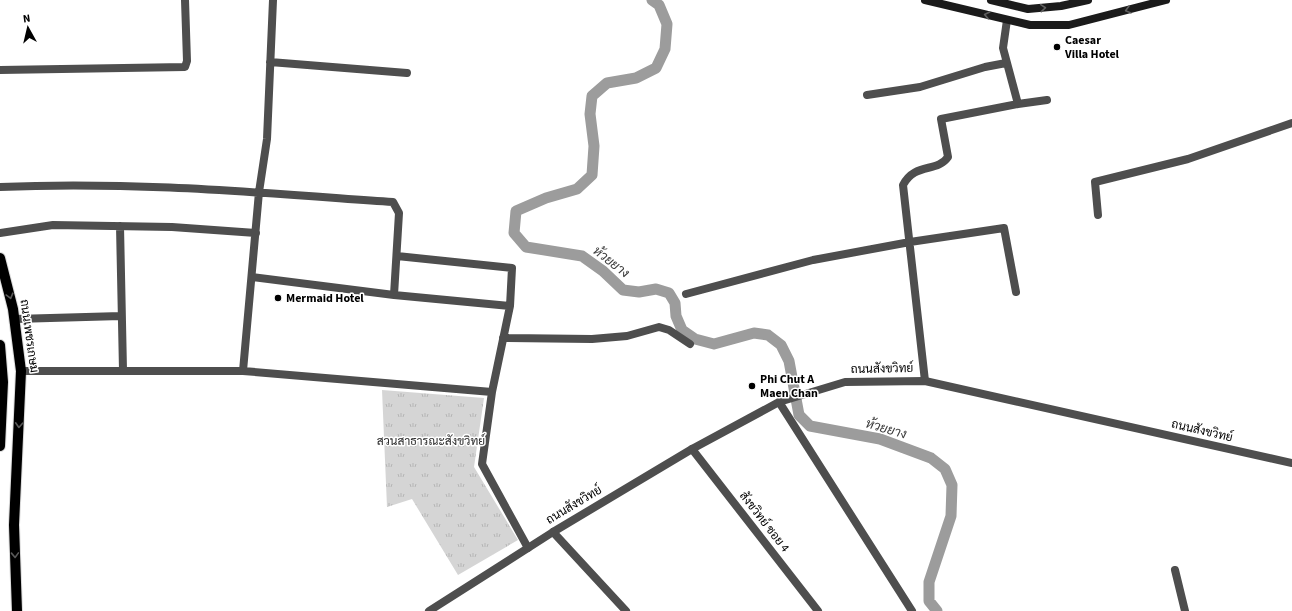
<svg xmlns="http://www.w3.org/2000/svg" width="1292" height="611" font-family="'Source Sans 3',Sarabun,sans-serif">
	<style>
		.park { fill: url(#park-tufts) }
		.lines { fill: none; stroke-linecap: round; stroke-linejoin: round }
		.canal { stroke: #9c9c9c; stroke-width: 11 }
		.primary-casing { stroke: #dbdbdb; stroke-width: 12 }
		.minor { stroke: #4e4e4e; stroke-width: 8 }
		.tertiary { stroke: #4e4e4e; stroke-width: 8 }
		.secondary { stroke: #1b1b1b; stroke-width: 8 }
		.primary { stroke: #000; stroke-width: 10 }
		.oneway { stroke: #5f5f5f }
		.oneway2 { stroke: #595959 }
		.poi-dot { fill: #000; stroke: #fff; stroke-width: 1.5 }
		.labels { text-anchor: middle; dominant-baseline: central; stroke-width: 3; stroke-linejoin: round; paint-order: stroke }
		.poi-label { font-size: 12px; font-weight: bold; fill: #000; stroke: #fff; text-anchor: start }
		.street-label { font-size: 12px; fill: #000; stroke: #fff }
		.park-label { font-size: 12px; fill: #2c2c2c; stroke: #fff }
		.water-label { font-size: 13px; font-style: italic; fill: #3d3d3d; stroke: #fff }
	</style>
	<defs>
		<pattern id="park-tufts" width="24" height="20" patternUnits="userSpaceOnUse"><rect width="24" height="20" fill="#d5d5d5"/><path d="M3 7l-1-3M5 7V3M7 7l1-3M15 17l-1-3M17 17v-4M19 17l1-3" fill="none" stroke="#b5b5b5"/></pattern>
	</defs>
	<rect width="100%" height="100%" fill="#fff"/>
	<!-- park -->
	<path class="park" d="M 382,390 L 484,398 L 474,467 L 518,540 L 458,575 L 412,499 L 387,507 Z"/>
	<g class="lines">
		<!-- canal -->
		<path class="canal" d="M 652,0 L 659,5 L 667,24 L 665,49 L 656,68 L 636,78 L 607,83 L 592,96 L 590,114 L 594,146 L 592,175 L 577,189 L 546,198 L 516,211 L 514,233 L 526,247 L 582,256 L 603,271 L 623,290 L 639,292 L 656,289 L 669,293 L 675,303 L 676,316 L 682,330 L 695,339 L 714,344 L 754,333 L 768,335 L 781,345 L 789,361 L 799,415 L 810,426 L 880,439 L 931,458 L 945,469 L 952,485 L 951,516 L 929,582 L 929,601 L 937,611"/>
		<!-- primary casing -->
		<g class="primary-casing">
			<path id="primary" d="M 0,258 L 13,309 L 21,371 L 14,525 L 17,611
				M 0,345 L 3,382 L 0,446"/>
		</g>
		<!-- minor -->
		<path class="minor" d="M 270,62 L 407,73
			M 0,70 L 185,67 L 187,61 L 185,0
			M 867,95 L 920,87 L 985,67 L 1006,63
			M 1018,104 L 1047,100
			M 0,187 C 131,181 263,193 393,202 L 399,213 L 394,295
			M 1098,215 L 1095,182 L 1188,159 L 1292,123
			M 120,226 L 123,370
			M 0,233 L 53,225 L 172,227 L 256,233
			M 397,256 L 512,268 L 510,306 L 492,392
			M 252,277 L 394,295 L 510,306
			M 686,294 L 813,260 L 910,242 L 1004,228 L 1016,292
			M 15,319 L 121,316
			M 503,338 L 592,339 L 627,336 L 659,327 L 669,330 L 690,344
			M 21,371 L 243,371 L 492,392 L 482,464 L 528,548
			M 243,371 L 259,192 L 267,139 L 273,0
			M 925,381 L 903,185 C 915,162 937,173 948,157 L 941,119 L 1018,104 L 1003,48 L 1007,20
			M 779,402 L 912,611
			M 692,449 L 818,611
			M 553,532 L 626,611
			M 1175,570 L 1185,611"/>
		<!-- tertiary -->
		<path class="tertiary" d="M 429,611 L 553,532 L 692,449 L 779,402 L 845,382 L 925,381 L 1292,463"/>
		<!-- secondary -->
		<path class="secondary" d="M 925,0 L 1030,25 L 1069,25 L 1166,0
			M 991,0 L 1028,9 L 1061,6 L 1088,0"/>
		<!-- primary -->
		<use href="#primary" class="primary"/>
	</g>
	<!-- one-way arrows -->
	<defs><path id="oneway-chevron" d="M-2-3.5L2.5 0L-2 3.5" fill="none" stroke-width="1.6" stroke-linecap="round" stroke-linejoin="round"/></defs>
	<g class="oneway">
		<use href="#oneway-chevron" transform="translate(1043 8) rotate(-5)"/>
		<use href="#oneway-chevron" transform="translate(1128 10) rotate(165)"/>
		<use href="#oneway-chevron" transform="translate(987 15) rotate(-167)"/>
	</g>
	<g class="oneway2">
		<use href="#oneway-chevron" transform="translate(10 296) rotate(75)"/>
		<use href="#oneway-chevron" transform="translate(19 425) rotate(93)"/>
		<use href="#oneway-chevron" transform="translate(15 555) rotate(88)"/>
	</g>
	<!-- markers -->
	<g class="poi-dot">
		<circle cx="1057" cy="47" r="4"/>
		<circle cx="278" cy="298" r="4"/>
		<circle cx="752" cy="386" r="4"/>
	</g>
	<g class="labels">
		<!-- poi labels -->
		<g class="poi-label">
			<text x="1065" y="40">Caesar<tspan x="1065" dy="14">Villa Hotel</tspan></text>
			<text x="286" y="298">Mermaid Hotel</text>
			<text x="760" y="379">Phi Chut A<tspan x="760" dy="14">Maen Chan</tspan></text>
		</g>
		<!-- street labels -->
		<g class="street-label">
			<text transform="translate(29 336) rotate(82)">ถนนเพชรเกษม</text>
			<text transform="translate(882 369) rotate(-1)">ถนนสังขวิทย์</text>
			<text transform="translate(1202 431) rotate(13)">ถนนสังขวิทย์</text>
			<text transform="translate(574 505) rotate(-31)">ถนนสังขวิทย์</text>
			<text transform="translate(764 522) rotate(52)">สังขวิทย์ ซอย 4</text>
		</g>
		<!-- park labels -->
		<g class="park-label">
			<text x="431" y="441">สวนสาธารณะสังขวิทย์</text>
		</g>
		<!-- water labels -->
		<g class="water-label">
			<text transform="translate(611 262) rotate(38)">ห้วยยาง</text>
			<text transform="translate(886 429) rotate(16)">ห้วยยาง</text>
		</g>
	</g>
	<!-- north arrow -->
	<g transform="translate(28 28) rotate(352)" stroke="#ffffff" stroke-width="3" paint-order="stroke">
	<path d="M0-3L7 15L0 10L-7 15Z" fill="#000000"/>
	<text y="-6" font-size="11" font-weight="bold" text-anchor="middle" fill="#000000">N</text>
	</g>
</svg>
